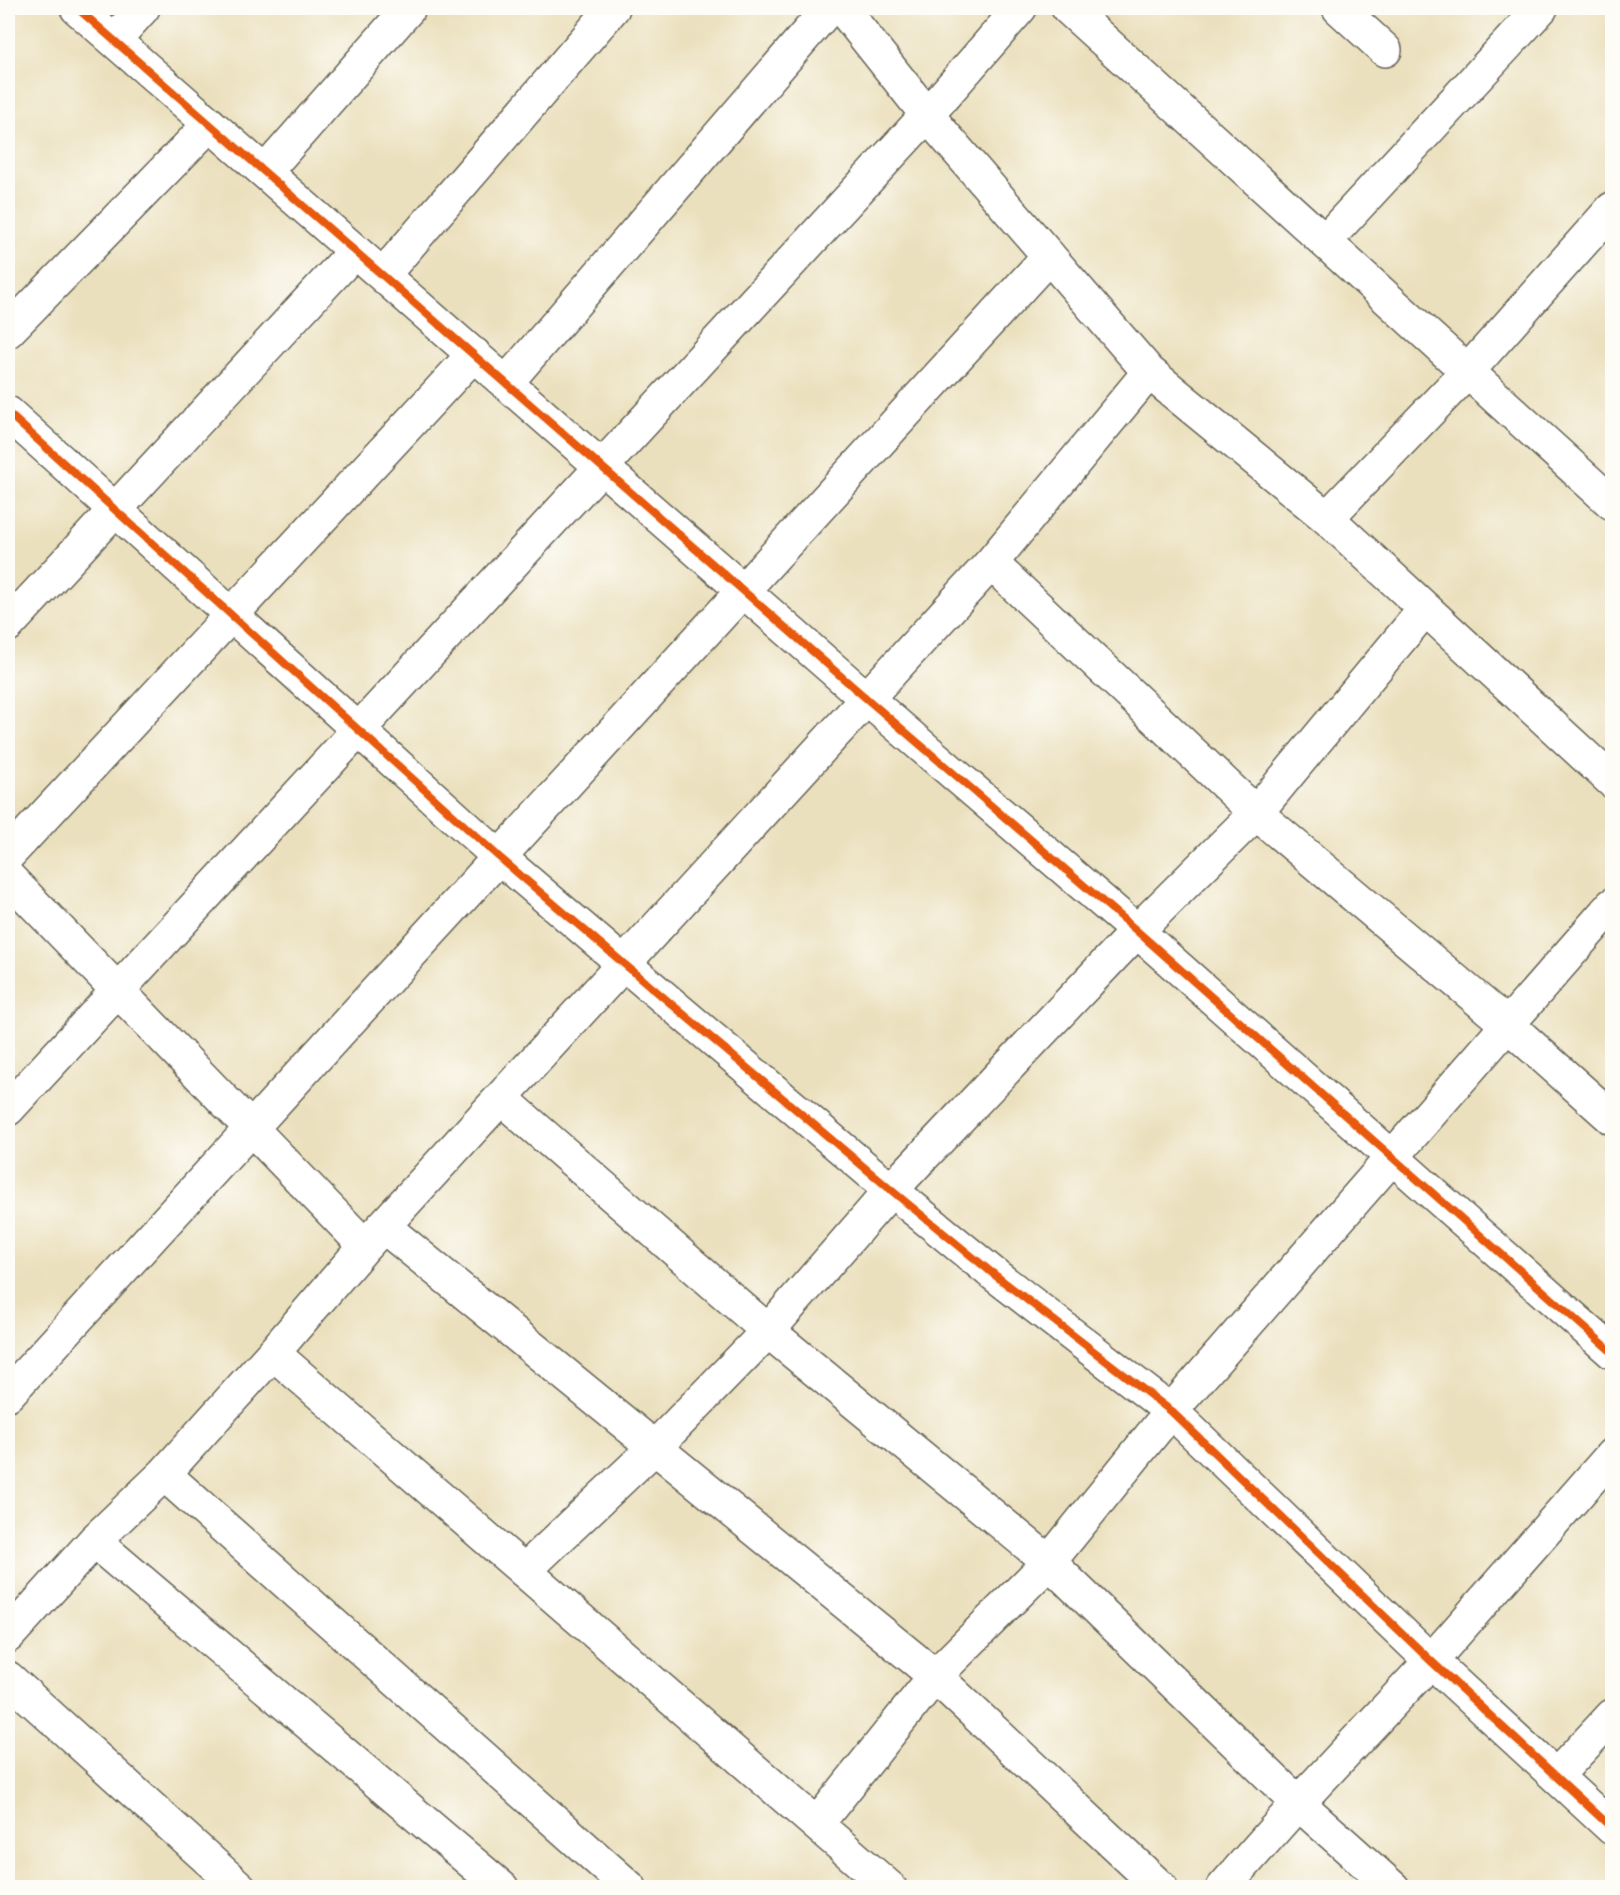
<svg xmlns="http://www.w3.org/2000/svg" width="1620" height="1895" font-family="'IM FELL DW Pica',serif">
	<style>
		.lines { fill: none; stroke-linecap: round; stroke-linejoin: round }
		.minor-casing { stroke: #646154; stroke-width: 36 }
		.minor { stroke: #fff; stroke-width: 33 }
		.cycleway-casing { stroke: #fdfcf7; stroke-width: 11 }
		.cycleway { stroke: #e8590c; stroke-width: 8 }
	</style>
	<rect width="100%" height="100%" fill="#fdfcf7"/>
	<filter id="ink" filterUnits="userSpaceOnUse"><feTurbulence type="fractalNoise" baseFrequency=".0167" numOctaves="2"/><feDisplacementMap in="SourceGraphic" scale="12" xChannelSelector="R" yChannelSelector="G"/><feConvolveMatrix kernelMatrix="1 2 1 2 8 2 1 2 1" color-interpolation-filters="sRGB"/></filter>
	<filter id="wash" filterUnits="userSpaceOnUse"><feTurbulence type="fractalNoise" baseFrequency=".008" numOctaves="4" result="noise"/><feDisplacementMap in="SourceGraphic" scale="24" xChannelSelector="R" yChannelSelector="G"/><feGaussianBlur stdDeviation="1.35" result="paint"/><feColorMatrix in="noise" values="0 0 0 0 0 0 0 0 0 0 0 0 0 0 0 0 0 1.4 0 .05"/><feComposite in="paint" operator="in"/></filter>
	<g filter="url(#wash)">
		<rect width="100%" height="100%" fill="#ebe0bd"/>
	</g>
	<g filter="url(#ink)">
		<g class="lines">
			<!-- minor casing -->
			<g class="minor-casing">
				<path id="minor" d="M 77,8 L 867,699 L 1137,931 L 1612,1352
					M 842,8 L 927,115 L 1149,372 L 1327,518 L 1612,781
					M 1068,8 L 1612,503
					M 1339,8 L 1385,50
					M 114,40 L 143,8
					M 265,172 L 409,8
					M 1325,241 L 1541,8
					M 383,275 L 613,8
					M 8,331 L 210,124
					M 506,383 L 829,8
					M 8,413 L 499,857 L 623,963 L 891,1190 L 991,1272 L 1171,1411 L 1431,1661 L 1612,1828
					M 1327,518 L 1468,371 L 1612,209
					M 991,563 L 1256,813 L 1508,1025 L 1612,1118
					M 8,625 L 355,251
					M 8,855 L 474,354
					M 8,877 L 365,1246
					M 501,1098 L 768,1331 L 1049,1562 L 1298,1803 L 1393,1888
					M 8,1109 L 927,115 L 1020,8
					M 383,1226 L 935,1676 L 1161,1888
					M 273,1353 L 890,1888
					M 8,1394 L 1049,256
					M 164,1474 L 630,1888
					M 94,1541 L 502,1888
					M 524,1571 L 655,1447 L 768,1331 L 891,1190 L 1137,931 L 1256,813 L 1425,609
					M 8,1636 L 94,1541 L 164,1474 L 273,1353 L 365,1246 L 991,563 L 1149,372
					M 8,1678 L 240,1888
					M 1556,1776 L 1612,1716
					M 817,1824 L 935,1676 L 1049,1562 L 1171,1411 L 1612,905
					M 1223,1888 L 1298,1803 L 1431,1661 L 1612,1455"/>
			</g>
			<!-- minor -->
			<use href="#minor" class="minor"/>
			<!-- cycleway casing -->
			<g class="cycleway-casing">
				<path id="cycleway" d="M 77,8 L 867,699 L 1137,931 L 1612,1352
					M 8,413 L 499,857 L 623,963 L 891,1190 L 991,1272 L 1171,1411 L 1431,1661 L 1612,1828"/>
			</g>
			<!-- cycleway -->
			<use href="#cycleway" class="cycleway"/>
		</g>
	</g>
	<!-- margin -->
	<rect width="1620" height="1895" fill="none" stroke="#fdfcf7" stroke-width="30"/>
</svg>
